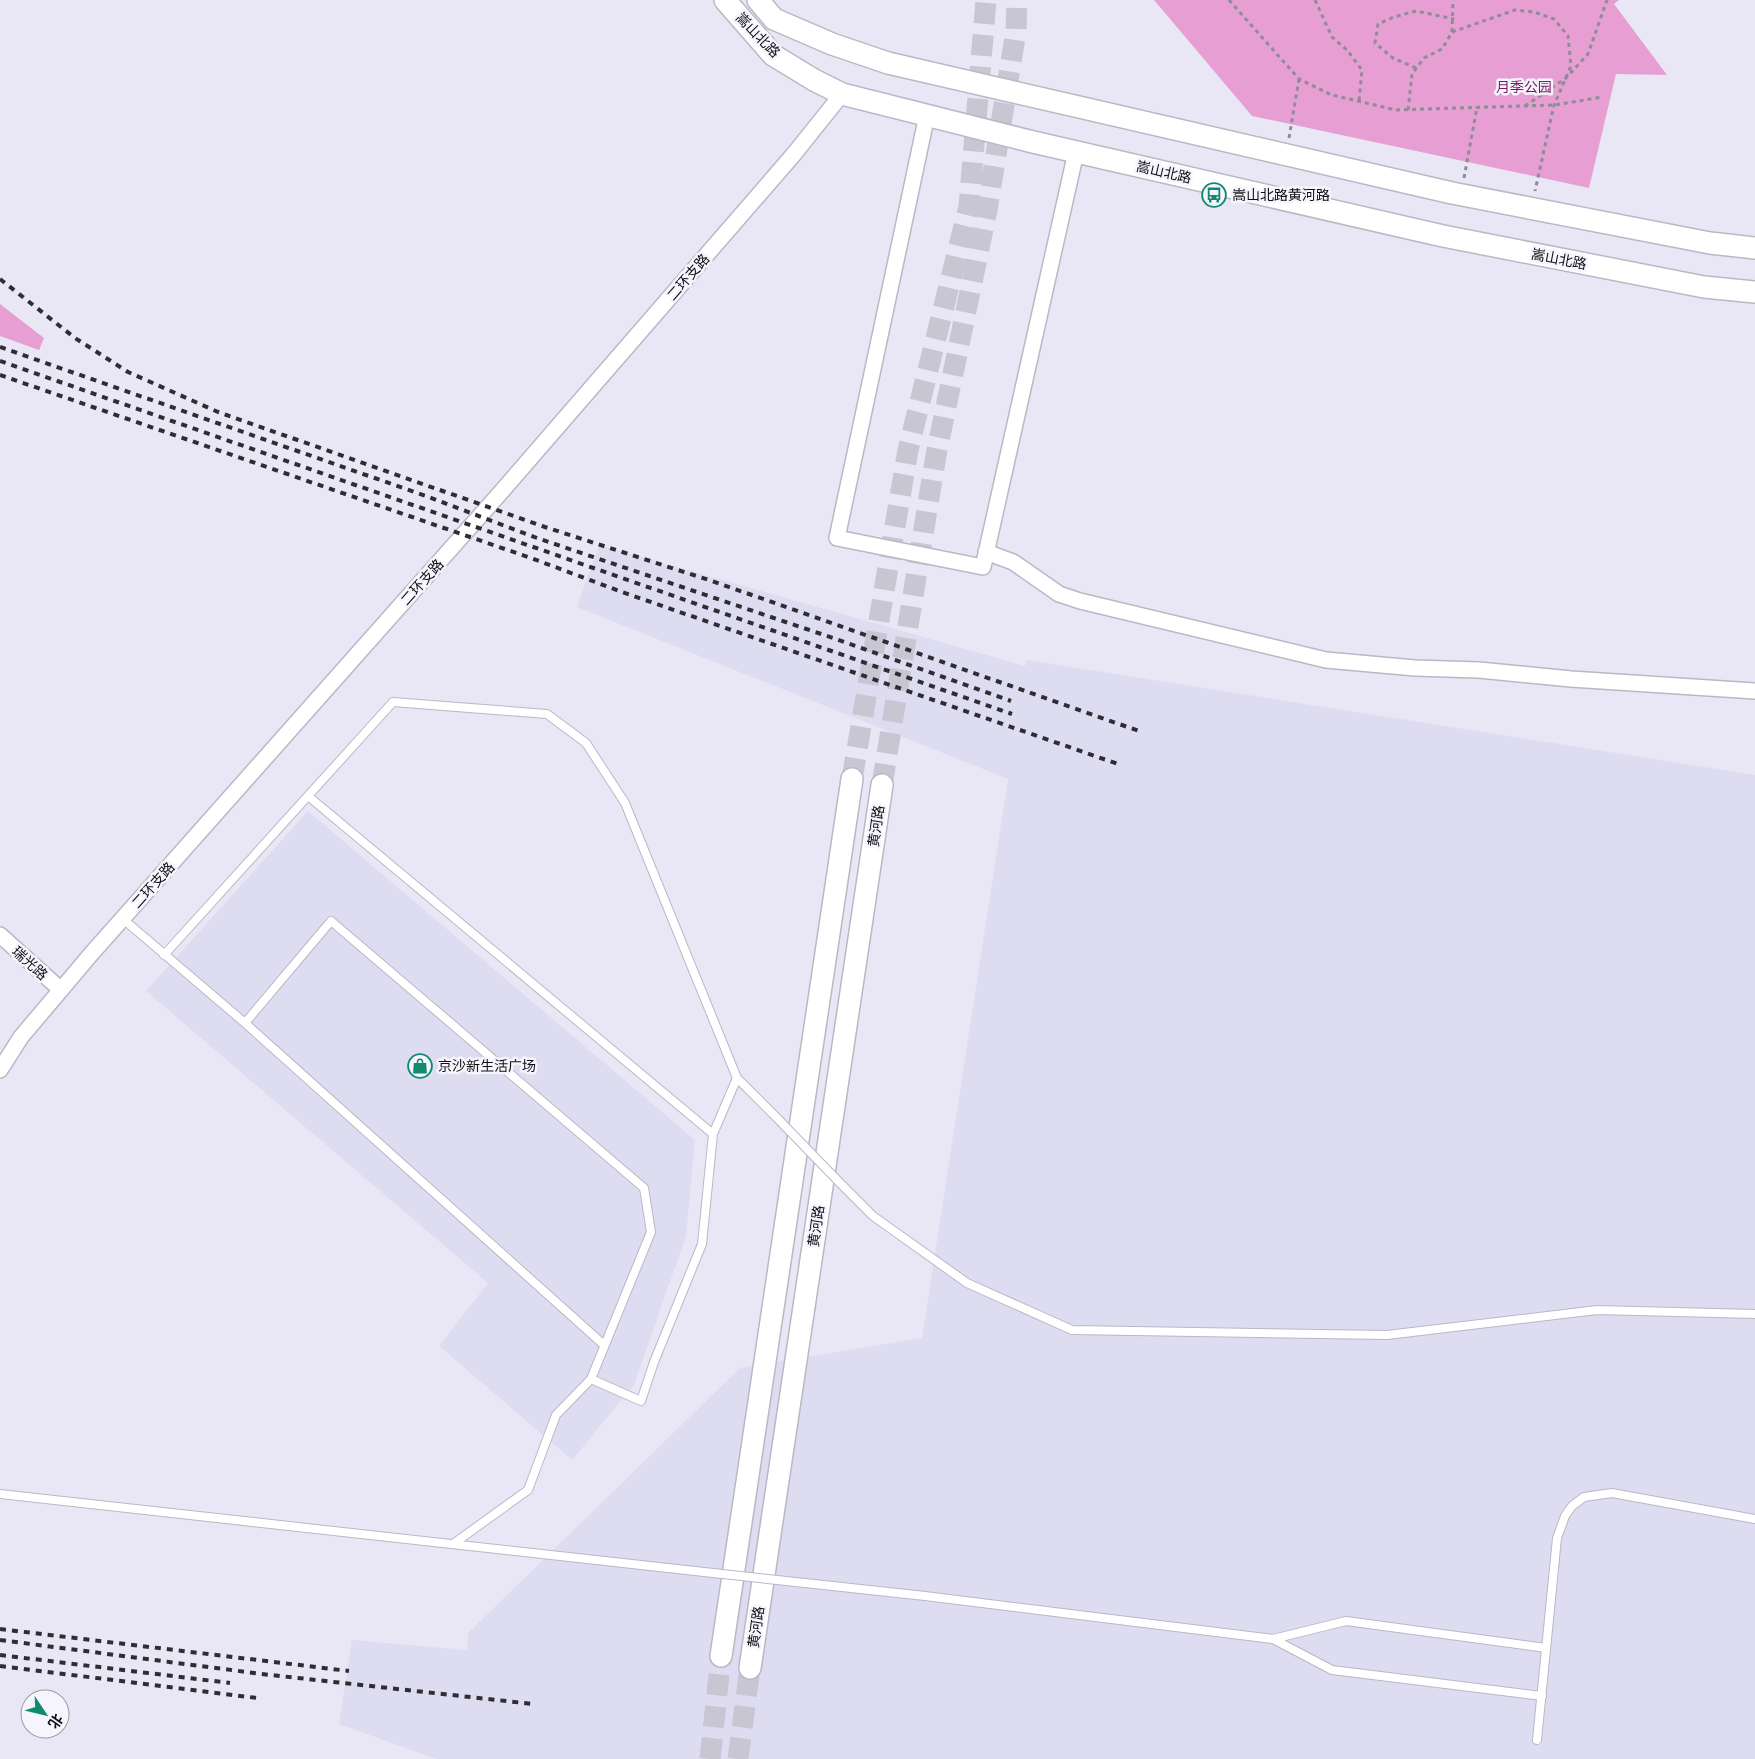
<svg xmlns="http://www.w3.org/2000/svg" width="1755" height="1759" font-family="'Public Sans','Noto Sans SC',sans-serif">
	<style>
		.built { fill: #dedcf1 }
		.green { fill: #e79ed2 }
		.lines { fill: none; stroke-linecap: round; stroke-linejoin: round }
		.secondary-tunnel { stroke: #c8c6d3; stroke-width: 21; stroke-dasharray: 21 11; stroke-linecap: butt }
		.lane-casing { stroke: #b9b8c5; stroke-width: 10 }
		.street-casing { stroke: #b9b8c5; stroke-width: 18 }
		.secondary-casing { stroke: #b9b8c5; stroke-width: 24 }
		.path { stroke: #8e8d97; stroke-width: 3; stroke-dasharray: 4 4; stroke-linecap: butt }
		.lane { stroke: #fff; stroke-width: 8 }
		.street { stroke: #fff; stroke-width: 15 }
		.secondary { stroke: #fff; stroke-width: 21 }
		.rail { stroke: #2e2d33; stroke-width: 4; stroke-dasharray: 6 6; stroke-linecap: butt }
		.lane-bridge-casing { stroke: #b9b8c5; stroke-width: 10; stroke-linecap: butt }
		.lane-bridge { stroke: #fff; stroke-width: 8 }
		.labels { text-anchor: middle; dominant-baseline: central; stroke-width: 5; stroke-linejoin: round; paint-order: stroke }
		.street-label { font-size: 14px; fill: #0e0e12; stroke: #f6f5fe }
		.park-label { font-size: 14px; fill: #761a63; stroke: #f6f5fe }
		.poi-label { font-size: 14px; fill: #0e0e12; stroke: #f6f5fe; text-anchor: start }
	</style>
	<rect width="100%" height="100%" fill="#e9e7f5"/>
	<!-- built -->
	<path class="built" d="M 599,545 L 1025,666 L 1027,660 L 1755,775 L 1755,1759 L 436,1759 L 339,1724 L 352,1640 L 467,1650 L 468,1633 L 740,1368 L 922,1338 L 1008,779 L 577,607 Z
		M 308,811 L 695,1140 L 686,1236 L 634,1385 L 572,1460 L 439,1346 L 488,1283 L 146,991 Z"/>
	<!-- green -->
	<path class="green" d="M 1154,0 L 1619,0 L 1614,4 L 1667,75 L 1616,74 L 1589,188 L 1252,116 Z
		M 0,304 L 44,338 L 39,350 L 0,336 Z"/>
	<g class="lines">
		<!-- secondary-tunnel -->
		<path class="secondary-tunnel" d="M 852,779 L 908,450 L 969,206 L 986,0
			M 882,785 L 936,455 L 987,210 L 1016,31 L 1017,0
			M 710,1759 L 721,1656
			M 738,1759 L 750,1668"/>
		<!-- lane casing -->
		<g class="lane-casing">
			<path id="lane" d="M 308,796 L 713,1134
				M 123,919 L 245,1023 L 331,921 L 644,1188 L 651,1232 L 591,1379 L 556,1415 L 528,1490 L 453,1544
				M 164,955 L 393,702 L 547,714 L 586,743 L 625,803 L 737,1078 L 778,1119
				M 245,1023 L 604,1345
				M 839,1182 L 873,1216 L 967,1283 L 1072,1330 L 1387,1335 L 1597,1310 L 1755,1314
				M 591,1379 L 641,1401 L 654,1362 L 702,1244 L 713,1134 L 737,1078
				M 0,1494 L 704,1572
				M 777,1580 L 925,1596 L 1273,1639 L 1346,1621 L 1546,1648
				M 1273,1639 L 1332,1670 L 1542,1696
				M 1537,1740 L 1557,1538 L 1565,1516 L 1572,1506 L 1584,1497 L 1612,1493 L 1755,1519"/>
		</g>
		<!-- street casing -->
		<g class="street-casing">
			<path id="street" d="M 927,115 L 837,538 L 983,567 L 1076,152
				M 986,552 L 1013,562 L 1059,594 L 1080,601 L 1326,660 L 1415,668 L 1479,670 L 1571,679 L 1755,691
				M 0,935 L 61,990
				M 0,1070 L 21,1037 L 92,953 L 502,491 L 794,154 L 842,94"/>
		</g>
		<!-- secondary casing -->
		<g class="secondary-casing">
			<path id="secondary" d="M 725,0 L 773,55 L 814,80 L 842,94 L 1033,142 L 1443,236 L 1704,287 L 1755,292
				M 758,0 L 774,19 L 832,44 L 888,63 L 1452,193 L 1710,243 L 1755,248
				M 721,1656 L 852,779
				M 750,1668 L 882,785"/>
		</g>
		<!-- path -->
		<path class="path" d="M 1229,0 L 1299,79 L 1332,95 L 1396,110 L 1554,105 L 1603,97
			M 1315,0 L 1332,37 L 1347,50 L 1362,70 L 1359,101
			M 1452,32 L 1515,10 L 1534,12 L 1554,19 L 1568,36 L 1571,66 L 1554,105 L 1535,191
			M 1416,68 L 1393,58 L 1375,43 L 1378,24 L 1394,17 L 1416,11 L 1454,19
			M 1525,106 L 1566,78 L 1588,54 L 1607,0
			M 1408,110 L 1412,74 L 1424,58 L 1442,49 L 1452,32 L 1453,0
			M 1289,138 L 1299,79
			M 1464,178 L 1477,107"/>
		<!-- lane -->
		<use href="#lane" class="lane"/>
		<!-- street -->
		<use href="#street" class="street"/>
		<!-- secondary -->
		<use href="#secondary" class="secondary"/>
		<!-- rail -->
		<path class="rail" d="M 0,279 L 75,338 L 128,372 L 218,412 L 545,527 L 712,581 L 1139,731
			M 0,347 L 426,496 L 537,538 L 836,639 L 1011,701
			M 0,361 L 1012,714
			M 0,375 L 531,558 L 622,592 L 1118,764
			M 0,1629 L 349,1671
			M 0,1640 L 262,1674 L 533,1704
			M 0,1655 L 230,1683
			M 0,1666 L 257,1698"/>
		<!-- lane-bridge casing -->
		<g class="lane-bridge-casing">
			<path id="lane-bridge" d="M 778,1119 L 839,1182
				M 704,1572 L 777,1580"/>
		</g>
		<!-- lane-bridge -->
		<use href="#lane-bridge" class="lane-bridge"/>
	</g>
	<!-- icons -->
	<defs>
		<g id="bus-ring" transform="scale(1.25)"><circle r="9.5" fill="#f6f5fe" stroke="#108b6f" stroke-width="1.5"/><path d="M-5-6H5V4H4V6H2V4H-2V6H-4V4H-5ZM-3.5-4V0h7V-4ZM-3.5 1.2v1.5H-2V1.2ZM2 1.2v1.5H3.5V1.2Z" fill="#108b6f"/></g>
		<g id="shop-ring" transform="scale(1.25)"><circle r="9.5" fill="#f6f5fe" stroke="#108b6f" stroke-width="1.5"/><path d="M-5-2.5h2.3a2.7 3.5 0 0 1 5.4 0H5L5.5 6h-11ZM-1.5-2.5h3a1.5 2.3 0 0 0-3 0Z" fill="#108b6f"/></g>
	</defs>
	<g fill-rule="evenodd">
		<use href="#bus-ring" x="1214" y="195"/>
		<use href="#shop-ring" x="420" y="1066"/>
	</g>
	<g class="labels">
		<!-- street labels -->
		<g class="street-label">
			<text transform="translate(758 35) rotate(46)">嵩山北路</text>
			<text transform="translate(1164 172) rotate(13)">嵩山北路</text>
			<text transform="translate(1559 259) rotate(11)">嵩山北路</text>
			<text transform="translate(688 277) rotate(-49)">二环支路</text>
			<text transform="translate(422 582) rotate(-48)">二环支路</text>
			<text transform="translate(876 826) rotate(-82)">黄河路</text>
			<text transform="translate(153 885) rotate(-48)">二环支路</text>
			<text transform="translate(30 963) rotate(42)">瑞光路</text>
			<text transform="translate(816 1226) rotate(-82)">黄河路</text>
			<text transform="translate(756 1627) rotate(-82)">黄河路</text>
		</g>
		<!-- park labels -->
		<g class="park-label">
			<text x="1524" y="87">月季公园</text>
		</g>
		<!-- poi labels -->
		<g class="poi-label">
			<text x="1232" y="195">嵩山北路黄河路</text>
			<text x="438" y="1066">京沙新生活广场</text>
		</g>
	</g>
	<!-- north arrow -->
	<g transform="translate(45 1714) rotate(125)"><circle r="24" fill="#f6f5fe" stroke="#9999a0"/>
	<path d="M0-4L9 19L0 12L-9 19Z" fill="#108b6f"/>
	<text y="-8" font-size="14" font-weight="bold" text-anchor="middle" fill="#0e0e12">北</text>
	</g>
</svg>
